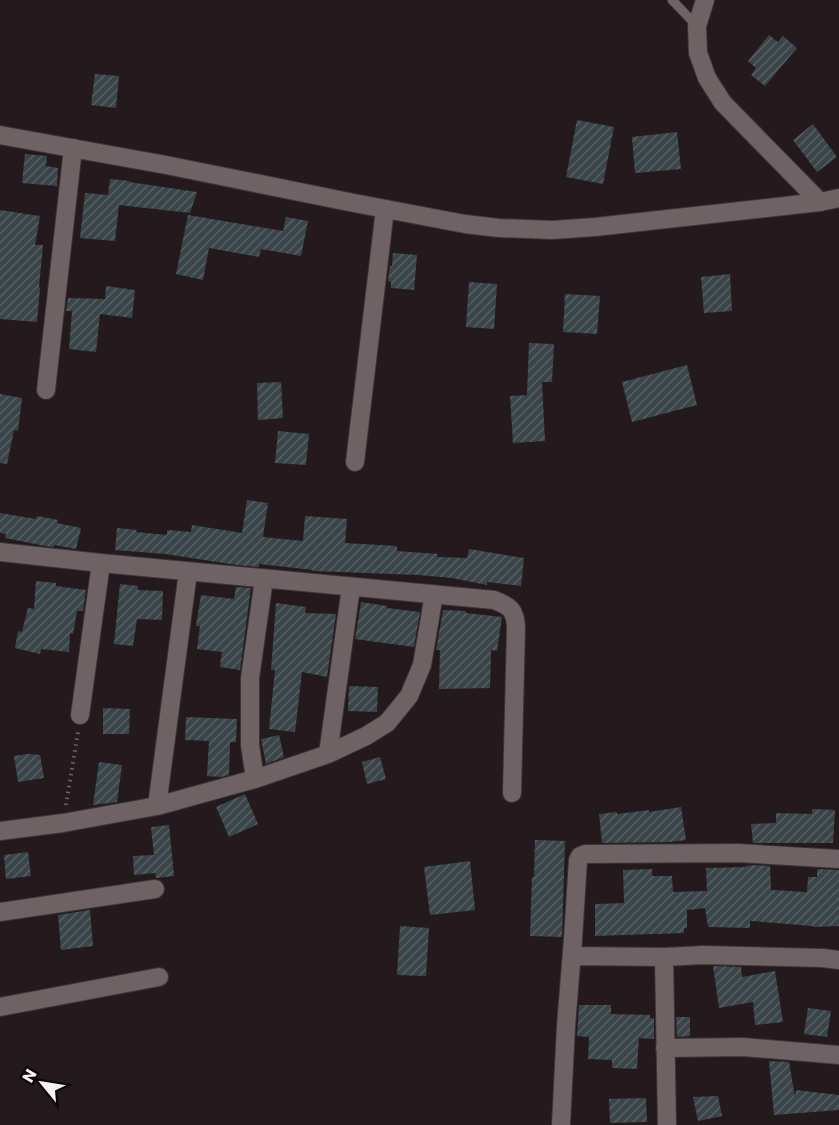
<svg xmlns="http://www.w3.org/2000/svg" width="839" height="1125" font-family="Poppins,sans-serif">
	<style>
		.building { fill: url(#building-hatch) }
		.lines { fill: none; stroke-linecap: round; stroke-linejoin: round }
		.service-casing { stroke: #3c3436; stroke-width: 10 }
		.minor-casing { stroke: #3c3436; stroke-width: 20 }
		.tertiary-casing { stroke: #3c3436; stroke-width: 20 }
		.path { stroke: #6d6467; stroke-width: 4; stroke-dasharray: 1.5 4.5; stroke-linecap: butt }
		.service { stroke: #6e6265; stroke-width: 9 }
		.minor { stroke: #6e6265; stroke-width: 18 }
		.tertiary { stroke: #6e6265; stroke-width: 18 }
	</style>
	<defs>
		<pattern id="building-hatch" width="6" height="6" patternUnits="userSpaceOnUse" patternTransform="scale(1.5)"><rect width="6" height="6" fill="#3a4549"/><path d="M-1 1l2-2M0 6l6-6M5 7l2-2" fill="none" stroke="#576064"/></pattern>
	</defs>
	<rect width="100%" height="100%" fill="#241a1d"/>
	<!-- building -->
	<path class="building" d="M 769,35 L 778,42 L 783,36 L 797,48 L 765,86 L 751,75 L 756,68 L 748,61 Z
		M 95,74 L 119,76 L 116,108 L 91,105 Z
		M 577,120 L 614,127 L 603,184 L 566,177 Z
		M 813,124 L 837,157 L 817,172 L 793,140 Z
		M 677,132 L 681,169 L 635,173 L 632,137 Z
		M 25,154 L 47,156 L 46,166 L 58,168 L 57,186 L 22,183 Z
		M 110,179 L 129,181 L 129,182 L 197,192 L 190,213 L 119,205 L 115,241 L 80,238 L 85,193 L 108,195 Z
		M 0,210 L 40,216 L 35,245 L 43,245 L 39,287 L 40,288 L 37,322 L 0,319 Z
		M 188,215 L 283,231 L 286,217 L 308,221 L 301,256 L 261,249 L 259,257 L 209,248 L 203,280 L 176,274 Z
		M 393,253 L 417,255 L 414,290 L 391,288 L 391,282 L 388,281 L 390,266 L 392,266 Z
		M 730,274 L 732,311 L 704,313 L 701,277 Z
		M 469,282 L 497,284 L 494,329 L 466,327 Z
		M 106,286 L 135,290 L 132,318 L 100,314 L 96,352 L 69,349 L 72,311 L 66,311 L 68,298 L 105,299 Z
		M 565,294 L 600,296 L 597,334 L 563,332 Z
		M 529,343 L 554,344 L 552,382 L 542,382 L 545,441 L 513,443 L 510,396 L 527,395 Z
		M 687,365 L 697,405 L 632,422 L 622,382 Z
		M 281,382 L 283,418 L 258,420 L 257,383 Z
		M 0,394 L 22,398 L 18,431 L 14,430 L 7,464 L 0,463 Z
		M 278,431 L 309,434 L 306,465 L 275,463 Z
		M 247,500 L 268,503 L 263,537 L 303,541 L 305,516 L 347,519 L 345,543 L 397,546 L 397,551 L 438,554 L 437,557 L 467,558 L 469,549 L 524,558 L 521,586 L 487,582 L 487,585 L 452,578 L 418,575 L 313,571 L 313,570 L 259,564 L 259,567 L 237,565 L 165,554 L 115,550 L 117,528 L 137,530 L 136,532 L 167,535 L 167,530 L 191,532 L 192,525 L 242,533 Z
		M 0,513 L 36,519 L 37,516 L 58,520 L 57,523 L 81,528 L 76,549 L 54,545 L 54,547 L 45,546 L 5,538 L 6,534 L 0,533 Z
		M 36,581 L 56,583 L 56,586 L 86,590 L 83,611 L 77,611 L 73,634 L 70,633 L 69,652 L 41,649 L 40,654 L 15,648 L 18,631 L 22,632 L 28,608 L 34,609 Z
		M 120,584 L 138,586 L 138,590 L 163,591 L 162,620 L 137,619 L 133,646 L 114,644 Z
		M 236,587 L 251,588 L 240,670 L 220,667 L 222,652 L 197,649 L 200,626 L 196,626 L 201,595 L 234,599 Z
		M 361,602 L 387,606 L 387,608 L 420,612 L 414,647 L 355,639 Z
		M 276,603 L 306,607 L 305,613 L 336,614 L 327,677 L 302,672 L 295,732 L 269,729 L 275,670 L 271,670 Z
		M 443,610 L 466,611 L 466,613 L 502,617 L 497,651 L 491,650 L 490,688 L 439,689 L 440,650 L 436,650 Z
		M 349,686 L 378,687 L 377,712 L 348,711 Z
		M 103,708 L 130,709 L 129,734 L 103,734 Z
		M 186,717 L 237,719 L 236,742 L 230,742 L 229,775 L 221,777 L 207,776 L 209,741 L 185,740 Z
		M 279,735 L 284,757 L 266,764 L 261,739 Z
		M 28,754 L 40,755 L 44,778 L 18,782 L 14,756 Z
		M 380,757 L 386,779 L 367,784 L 362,762 Z
		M 99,762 L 122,765 L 117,802 L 93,805 Z
		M 245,794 L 258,824 L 229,837 L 216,807 Z
		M 681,807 L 686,840 L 670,842 L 602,843 L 599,814 L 617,812 L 617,814 L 649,810 L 649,812 Z
		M 812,809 L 835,810 L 833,843 L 753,843 L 751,824 L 776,823 L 776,813 L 812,814 Z
		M 169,825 L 174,876 L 156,878 L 155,873 L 134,875 L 133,856 L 154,855 L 151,827 Z
		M 535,840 L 565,841 L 562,937 L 530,936 L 532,877 L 534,877 Z
		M 28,852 L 31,876 L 6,879 L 4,855 Z
		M 470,861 L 475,910 L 430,915 L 424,867 Z
		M 754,865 L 770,866 L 771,890 L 807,892 L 808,877 L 817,877 L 817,869 L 839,870 L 839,926 L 813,927 L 813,926 L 750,921 L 750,928 L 708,927 L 705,908 L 687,910 L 687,928 L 684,928 L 684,933 L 595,936 L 595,904 L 624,903 L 623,870 L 652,869 L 652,876 L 672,876 L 673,892 L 707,891 L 706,868 L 746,867 L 746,866 Z
		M 90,910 L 93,946 L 61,950 L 58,915 Z
		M 400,926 L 429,928 L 426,976 L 397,975 Z
		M 713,966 L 741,967 L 742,977 L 775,971 L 783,1022 L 755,1025 L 753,1002 L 719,1008 Z
		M 579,1005 L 611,1005 L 611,1014 L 650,1015 L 650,1018 L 654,1018 L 654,1039 L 639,1038 L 637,1069 L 612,1068 L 612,1060 L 588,1059 L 589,1037 L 577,1036 Z
		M 808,1008 L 831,1011 L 827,1037 L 804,1034 Z
		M 676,1017 L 690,1017 L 690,1036 L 677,1037 Z
		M 769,1061 L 789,1062 L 795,1097 L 796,1090 L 839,1095 L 839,1110 L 774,1115 Z
		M 718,1096 L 722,1116 L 698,1121 L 693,1097 Z
		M 646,1098 L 647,1122 L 610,1123 L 609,1099 Z"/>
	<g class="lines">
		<!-- service casing -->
		<g class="service-casing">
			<path id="service" d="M 672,0 L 697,26"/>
		</g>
		<!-- minor casing -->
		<g class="minor-casing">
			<path id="minor" d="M 705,0 L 697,26 L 698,53 L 707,78 L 723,103 L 820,202
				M 46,390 L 73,148
				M 355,462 L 385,209
				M 0,552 L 101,563 L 494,600 C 510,606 515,610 516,627 L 512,793
				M 80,715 L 101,563
				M 328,754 L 351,587
				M 255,779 L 250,745 L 250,678 L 264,579
				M 157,806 L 188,572
				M 0,831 L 63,823 L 157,806 L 255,779 L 328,754 L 366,736 L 387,723 L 409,696 L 422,665 L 434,594
				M 0,912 L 155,889
				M 572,956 L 664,957 L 704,955 L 823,958 L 839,960
				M 664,957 L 667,1125
				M 0,1007 L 159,977
				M 665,1048 L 743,1047 L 839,1055
				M 561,1125 L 566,1026 L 573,939 L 578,860 L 580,856 L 585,854 L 738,853 L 839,859"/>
		</g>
		<!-- tertiary casing -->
		<g class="tertiary-casing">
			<path id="tertiary" d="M 0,135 L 166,165 L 354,203 L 465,224 L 499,228 L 552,230 L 595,227 L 820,202 L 839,198"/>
		</g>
		<!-- path -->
		<path class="path" d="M 66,805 L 78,732"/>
		<!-- service -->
		<use href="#service" class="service"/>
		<!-- minor -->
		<use href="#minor" class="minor"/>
		<!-- tertiary -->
		<use href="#tertiary" class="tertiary"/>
	</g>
	<!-- north arrow -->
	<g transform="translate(42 1083) rotate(300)" stroke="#0a0708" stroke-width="4.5" paint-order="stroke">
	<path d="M0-4.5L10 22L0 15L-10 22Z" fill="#f8f1f3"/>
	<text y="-9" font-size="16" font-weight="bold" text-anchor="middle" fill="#f8f1f3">N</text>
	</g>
</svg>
